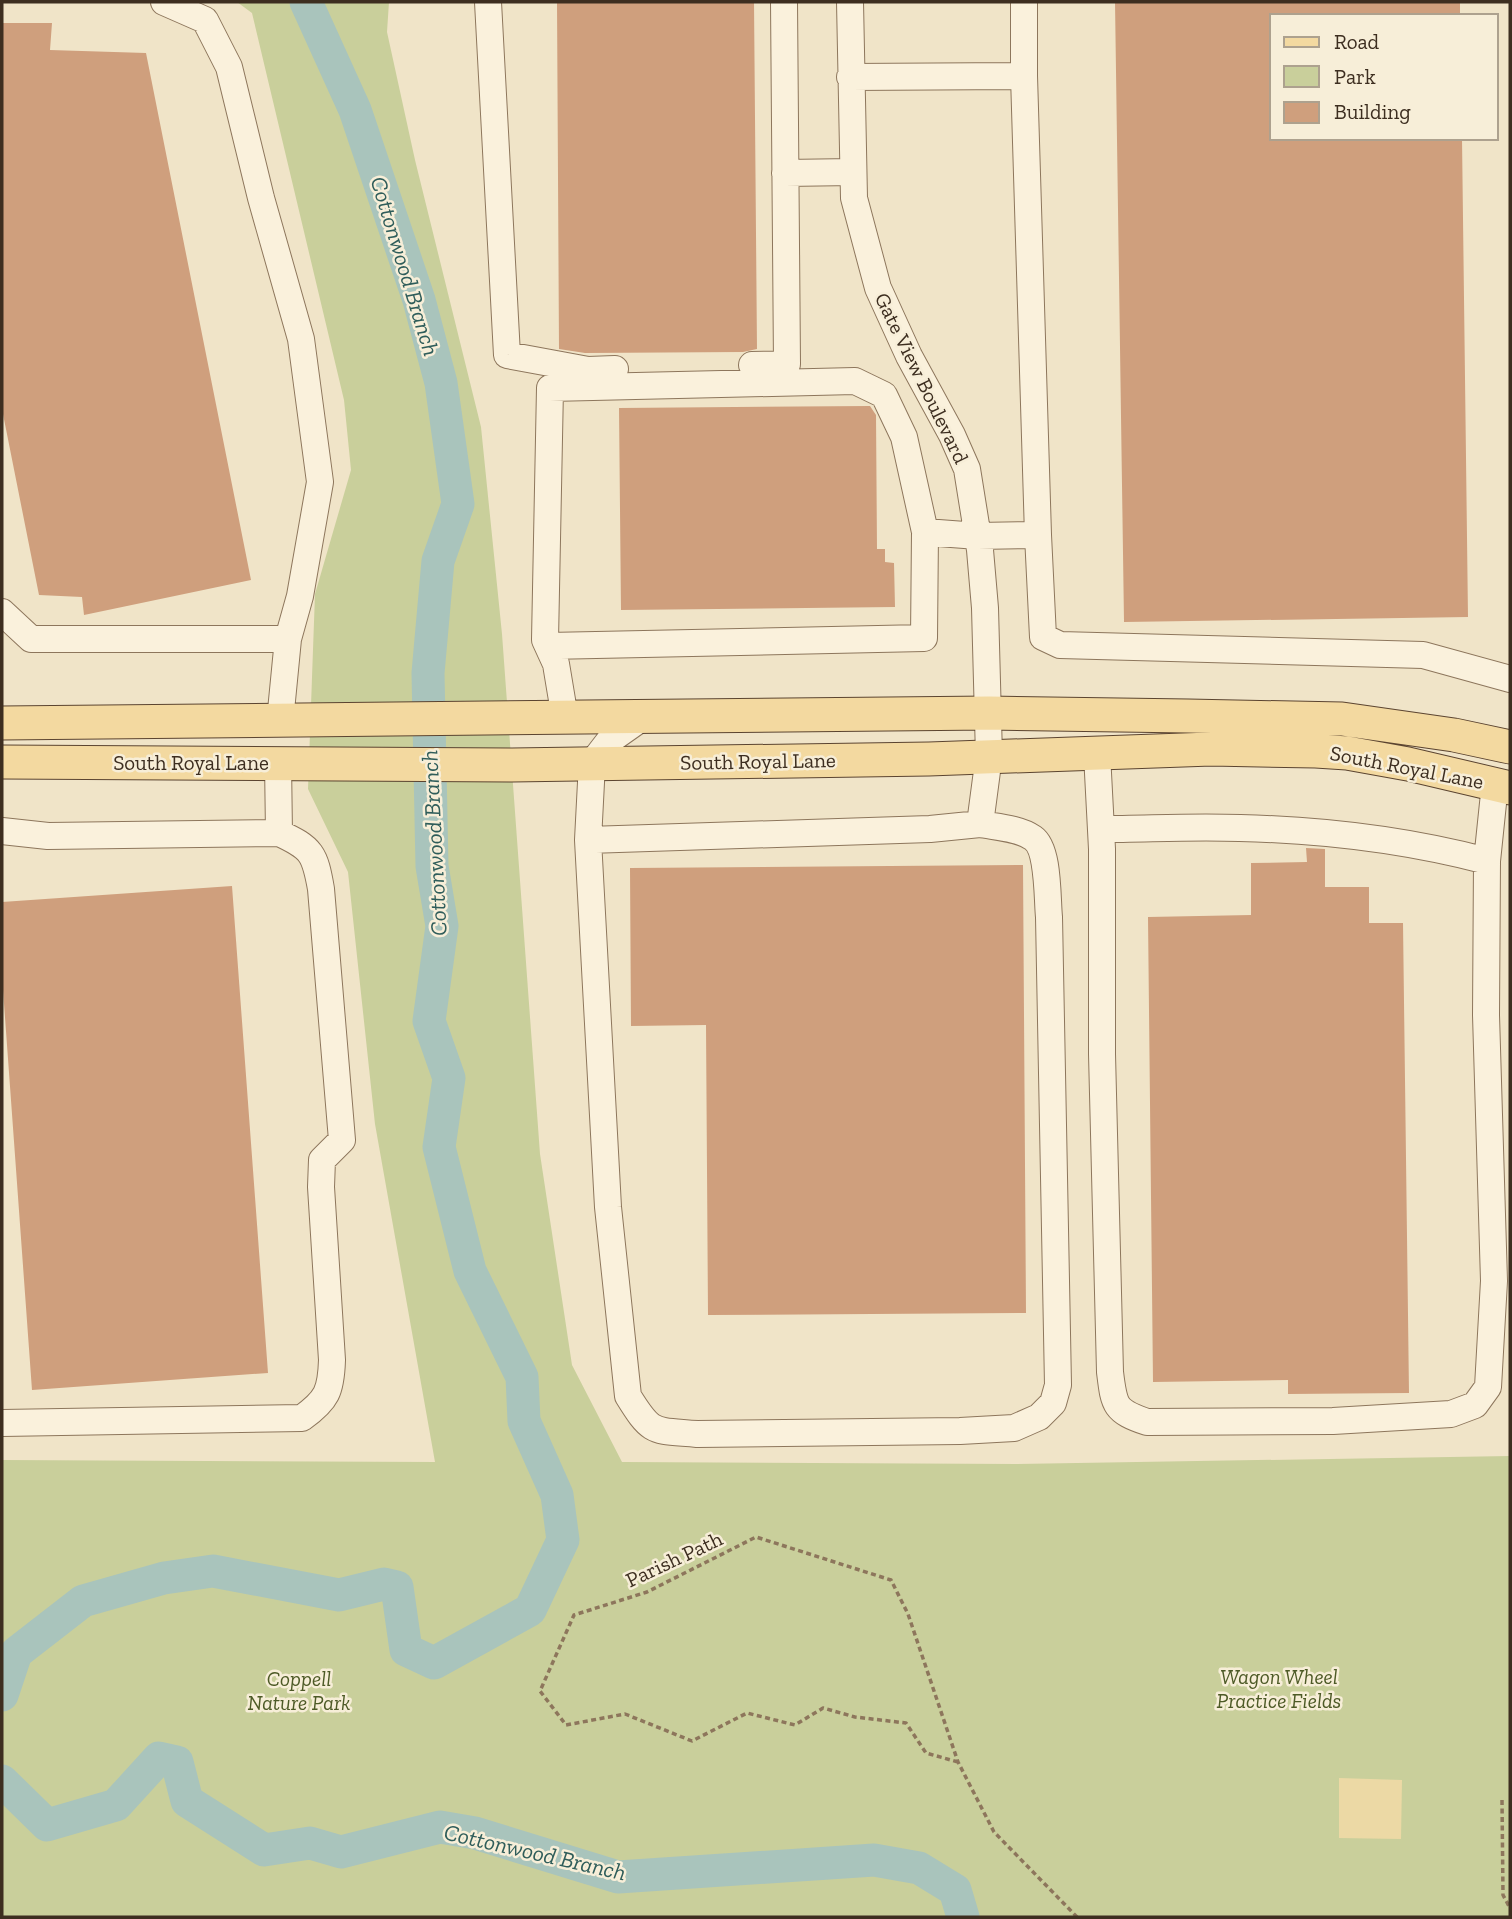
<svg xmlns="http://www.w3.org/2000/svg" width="1512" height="1919" font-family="'Zilla Slab',serif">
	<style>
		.green { fill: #c9cf9b }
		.sand { fill: #ecd9a5 }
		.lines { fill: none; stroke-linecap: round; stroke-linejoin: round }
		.river { stroke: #a9c4bc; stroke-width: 33 }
		.building { fill: #cf9f7d }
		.minor-casing { stroke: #8d765c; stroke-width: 28 }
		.major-casing { stroke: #5b4430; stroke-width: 35 }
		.path { stroke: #8d765c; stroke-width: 3.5; stroke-dasharray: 5 3.5; stroke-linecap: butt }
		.minor { stroke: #faf1dc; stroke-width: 26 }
		.major { stroke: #f3d9a0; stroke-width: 33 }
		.labels { text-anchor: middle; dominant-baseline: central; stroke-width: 5; stroke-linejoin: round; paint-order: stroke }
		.street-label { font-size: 21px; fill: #3d2e20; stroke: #f7eed8 }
		.park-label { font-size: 21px; font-style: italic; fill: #4d5a26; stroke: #f7eed8 }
		.water-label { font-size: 23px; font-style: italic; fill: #2f5d5a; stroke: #f7eed8 }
	</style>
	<rect width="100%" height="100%" fill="#f0e4c8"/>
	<!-- green -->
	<path class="green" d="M 237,2 L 389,2 L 387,32 L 415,160 L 481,427 L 502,634 L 540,1154 L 572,1365 L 622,1462 L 1017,1464 L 1510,1456 L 1510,1917 L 2,1917 L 2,1460 L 435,1462 L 375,1124 L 348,872 L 308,789 L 315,594 L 351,470 L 344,400 L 252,13 Z"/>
	<!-- sand -->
	<path class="sand" d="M 1339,1778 L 1402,1780 L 1401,1839 L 1339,1838 Z"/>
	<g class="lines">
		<!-- river -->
		<path class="river" d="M 2,1695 L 16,1653 L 83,1601 L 164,1578 L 213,1571 L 339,1595 L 384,1584 L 397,1587 L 406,1650 L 434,1663 L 530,1610 L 563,1540 L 557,1495 L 524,1421 L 522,1377 L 470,1271 L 439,1147 L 449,1078 L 429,1021 L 442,926 L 432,866 L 428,673 L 438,561 L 458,504 L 441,383 L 419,300 L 355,110 L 306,2
			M 2,1781 L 47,1825 L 116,1805 L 159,1758 L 177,1762 L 187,1801 L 264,1850 L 310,1843 L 341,1852 L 440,1827 L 475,1833 L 618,1877 L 874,1860 L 919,1868 L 955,1890 L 963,1917"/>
	</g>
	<!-- building -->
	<path class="building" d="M 557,2 L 754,2 L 757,349 L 743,352 L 585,353 L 559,349 Z
		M 1115,2 L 1460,2 L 1460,16 L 1272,16 L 1272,138 L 1462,138 L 1468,617 L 1124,622 Z
		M 2,23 L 52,23 L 50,50 L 146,53 L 251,580 L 84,615 L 82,597 L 39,595 L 2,409 Z
		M 870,406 L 876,415 L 877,549 L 885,549 L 885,562 L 894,563 L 895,607 L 621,610 L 619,408 Z
		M 1306,848 L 1325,849 L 1325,887 L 1369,887 L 1369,923 L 1403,923 L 1409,1393 L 1288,1394 L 1288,1380 L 1153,1382 L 1148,917 L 1251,915 L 1251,863 L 1307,862 Z
		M 1023,865 L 1026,1313 L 708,1315 L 706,1025 L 631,1026 L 630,868 Z
		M 232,886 L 268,1373 L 32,1390 L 2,976 L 2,902 Z"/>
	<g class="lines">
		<!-- minor casing -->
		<g class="minor-casing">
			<path id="minor" d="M 164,2 L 205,20 L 229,67 L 261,198 L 301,339 L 320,482 L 300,596 L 288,639 L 280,721
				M 488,2 L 507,355 L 588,370 L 615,369
				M 1024,76 L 1038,535
				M 850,77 L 1024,76 L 1024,2
				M 785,173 L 853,172
				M 752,365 L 787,364 L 784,2
				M 2,612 L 31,639 L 288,639
				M 548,646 L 924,638 L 925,532
				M 643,717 L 609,741 L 592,763 L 588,840 L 608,1207 L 628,1396 C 652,1435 653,1430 697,1434 L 960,1431 L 1014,1428 L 1039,1417 L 1053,1403 L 1058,1385 L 1049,917 C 1047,898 1049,849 1033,838 C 1019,828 996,827 980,824 L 989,756 L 985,608 L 980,550 L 967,469 L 952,435 L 909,356 L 878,288 L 854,198 L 850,2
				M 565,718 L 556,664 L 545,640 L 550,388 L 855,381 L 884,395 L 904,437 L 925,532 L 978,536 L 1038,535 L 1043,637 L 1060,645 L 1423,655 L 1510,679
				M 1097,754 L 1102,849 L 1102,1054 L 1110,1372 C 1114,1405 1114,1411 1147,1422 L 1333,1421 L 1451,1414 L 1475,1405 L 1488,1387 L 1494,1281 L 1486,1015 L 1487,861 L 1495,784
				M 1101,829 C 1147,829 1193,826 1240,828 C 1322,830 1407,840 1487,861
				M 2,831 L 48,836 L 279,833
				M 588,840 L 930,829 L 980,824
				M 2,1423 L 302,1418 C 327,1400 331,1391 332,1360 L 321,1187 L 322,1160 L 342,1140 L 321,889 C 315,854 312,848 279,833 L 278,762"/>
		</g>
		<!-- major casing -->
		<g class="major-casing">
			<path id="major" d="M 2,723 L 989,713 L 1188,716 L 1342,719 L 1454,735 L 1510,747
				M 2,762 L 512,765 L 929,759 L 1211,749 L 1316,751 L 1347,753 L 1408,764 L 1510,788"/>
		</g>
		<!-- path -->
		<path class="path" d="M 958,1762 L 926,1753 L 906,1723 L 855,1717 L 823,1708 L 795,1725 L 747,1713 L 692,1741 L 625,1714 L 566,1725 L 540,1691 L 574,1615 L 647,1592 L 756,1537 L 891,1580 L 908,1614 L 958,1762 L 994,1832 L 1077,1917
			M 1502,1800 L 1503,1895 L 1510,1908"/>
		<!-- minor -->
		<use href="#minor" class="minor"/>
		<!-- major -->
		<use href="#major" class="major"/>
	</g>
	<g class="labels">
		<!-- street labels -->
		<g class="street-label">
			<text transform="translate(922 378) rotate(64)">Gate View Boulevard</text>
			<text transform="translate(758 761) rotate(-1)">South Royal Lane</text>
			<text x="191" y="762">South Royal Lane</text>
			<text transform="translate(1407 767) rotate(11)">South Royal Lane</text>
			<text transform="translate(674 1559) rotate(-25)">Parish Path</text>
		</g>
		<!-- park labels -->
		<g class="park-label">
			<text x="1279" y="1676">Wagon Wheel<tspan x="1279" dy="24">Practice Fields</tspan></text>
			<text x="299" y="1678">Coppell<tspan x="299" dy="24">Nature Park</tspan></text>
		</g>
		<!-- water labels -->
		<g class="water-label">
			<text transform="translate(405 266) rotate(73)">Cottonwood Branch</text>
			<text transform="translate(434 843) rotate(-93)">Cottonwood Branch</text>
			<text transform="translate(535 1852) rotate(13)">Cottonwood Branch</text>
		</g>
	</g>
	<!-- border -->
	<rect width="1512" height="1919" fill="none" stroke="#3d2e20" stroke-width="7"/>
	<!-- legend -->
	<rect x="1270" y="14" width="228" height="126" fill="#f7eed8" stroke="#ada18e" stroke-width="2"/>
	<rect x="1284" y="37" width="35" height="10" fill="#f3d9a0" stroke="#ada18e" stroke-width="2"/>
	<text x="1334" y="49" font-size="21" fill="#3d2e20">Road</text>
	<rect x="1284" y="66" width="35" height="21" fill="#c9cf9b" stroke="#ada18e" stroke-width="2"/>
	<text x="1334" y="84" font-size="21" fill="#3d2e20">Park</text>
	<rect x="1284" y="102" width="35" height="21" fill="#cf9f7d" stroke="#ada18e" stroke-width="2"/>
	<text x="1334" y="119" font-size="21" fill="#3d2e20">Building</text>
</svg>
